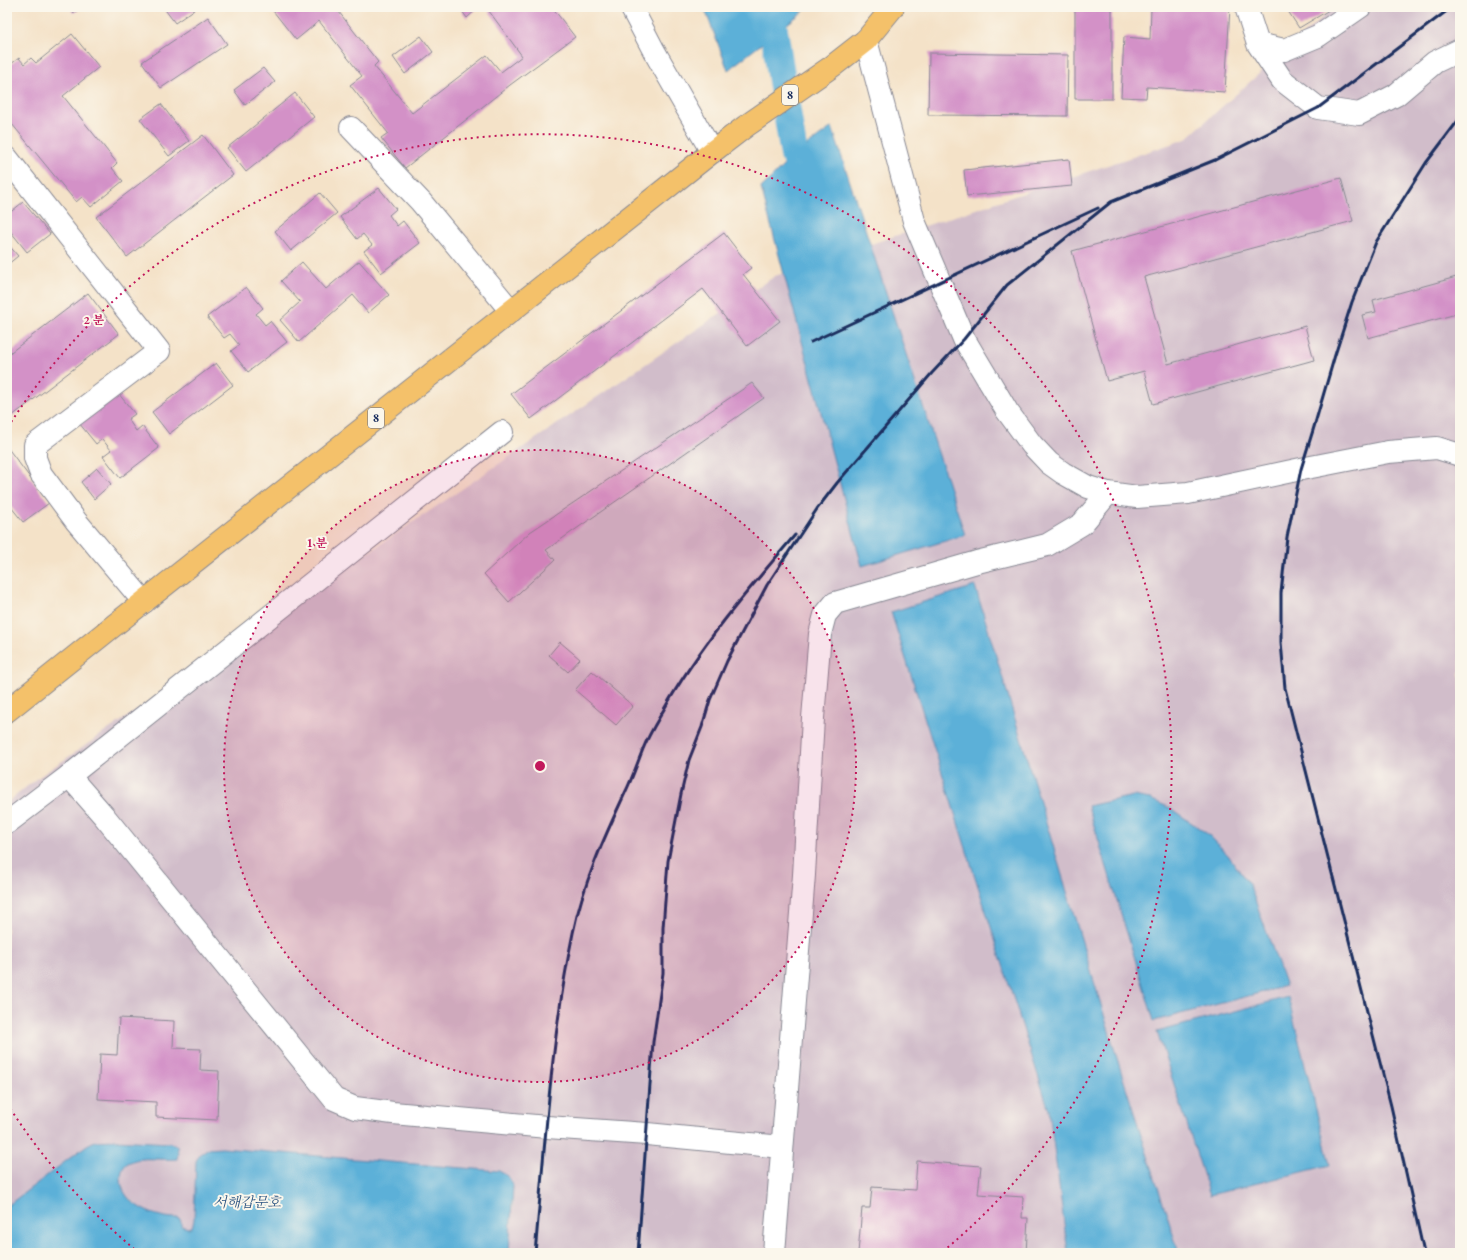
<svg xmlns="http://www.w3.org/2000/svg" width="1467" height="1260" font-family="'EB Garamond','Noto Serif KR',serif">
	<style>
		.industrial { fill: #d1bdca }
		.water { fill: #5cb0d8; stroke: #3c709b }
		.lines { fill: none; stroke-linecap: round; stroke-linejoin: round }
		.canal { stroke: #5cb0d8; stroke-width: 28 }
		.building { fill: #d391c7 }
		.minor-casing { stroke: #888893; stroke-width: 24 }
		.tertiary-casing { stroke: #888893; stroke-width: 24 }
		.primary-casing { stroke: #888893; stroke-width: 24 }
		.minor { stroke: #fff; stroke-width: 22 }
		.tertiary { stroke: #fff; stroke-width: 22 }
		.primary { stroke: #f4c16b; stroke-width: 22 }
		.rail { stroke: #1b2f5e; stroke-width: 3 }
		.ring { fill: none; stroke: #c2185b; stroke-width: 2; stroke-dasharray: 2 4 }
		.labels { text-anchor: middle; dominant-baseline: central; stroke-width: 4; stroke-linejoin: round; paint-order: stroke }
		.shield { fill: #fbf7ec; stroke: #5e6b89; stroke-width: 1 }
		.shield-label { font-size: 12px; font-weight: bold; fill: #1b2f5e }
		.water-label { font-size: 14px; font-style: italic; fill: #2e5683; stroke: #fbf7ec }
		.centre { fill: #c2185b; stroke: #fbf7ec; stroke-width: 2 }
		.ring-label { font-size: 12px; text-anchor: middle; font-weight: bold; fill: #c2185b; stroke: #fbf7ec; stroke-width: 4; stroke-linejoin: round; paint-order: stroke }
	</style>
	<rect width="100%" height="100%" fill="#fbf7ec"/>
	<filter id="ink" filterUnits="userSpaceOnUse"><feTurbulence type="fractalNoise" baseFrequency=".025" numOctaves="2"/><feDisplacementMap in="SourceGraphic" scale="8" xChannelSelector="R" yChannelSelector="G"/><feConvolveMatrix kernelMatrix="1 2 1 2 8 2 1 2 1" color-interpolation-filters="sRGB"/></filter>
	<filter id="wash" filterUnits="userSpaceOnUse"><feTurbulence type="fractalNoise" baseFrequency=".012" numOctaves="4" result="noise"/><feDisplacementMap in="SourceGraphic" scale="16" xChannelSelector="R" yChannelSelector="G"/><feGaussianBlur stdDeviation="0.9" result="paint"/><feColorMatrix in="noise" values="0 0 0 0 0 0 0 0 0 0 0 0 0 0 0 0 0 1.4 0 .05"/><feComposite in="paint" operator="in"/></filter>
	<g filter="url(#wash)">
		<rect width="100%" height="100%" fill="#f4e2c8"/>
		<!-- industrial -->
		<path class="industrial" d="M 1334,7 L 1460,7 L 1460,1253 L 509,1253 L 513,1201 L 194,1220 L 192,1227 L 188,1228 L 181,1226 L 179,1218 L 170,1218 L 152,1214 L 139,1207 L 125,1194 L 121,1182 L 121,1171 L 127,1163 L 139,1159 L 176,1159 L 170,1143 L 115,1140 L 96,1141 L 87,1145 L 7,1206 L 7,803 L 36,779 L 775,276 L 1186,139 Z"/>
		<!-- water -->
		<path class="water" d="M 704,7 L 809,7 L 728,70 Z
			M 832,127 L 965,535 L 862,566 L 761,188 L 794,155 Z
			M 975,586 L 1123,1078 L 1179,1253 L 1068,1253 L 1049,1110 L 891,612 Z
			M 1133,796 L 1150,799 L 1170,808 L 1209,835 L 1228,855 L 1250,886 L 1286,986 L 1154,1021 L 1088,806 Z
			M 1288,997 L 1330,1165 L 1210,1195 L 1157,1032 Z
			M 115,1140 L 170,1143 L 177,1146 L 178,1154 L 177,1159 C 161,1161 142,1155 128,1163 C 122,1167 121,1173 121,1179 C 121,1205 157,1219 179,1218 L 181,1221 L 181,1226 L 188,1228 L 192,1227 L 194,1220 L 196,1161 L 200,1154 L 207,1149 L 222,1148 L 499,1171 L 508,1176 L 513,1186 L 509,1253 L 7,1253 L 7,1206 L 87,1145 L 95,1141 Z"/>
		<g class="lines">
			<!-- canal -->
			<path class="canal" d="M 767,7 L 773,24 L 794,155"/>
		</g>
		<g id="blocks">
			<!-- building -->
			<path class="building" d="M 70,7 L 83,7 L 73,13 Z
				M 163,7 L 198,7 L 175,23 Z
				M 270,7 L 335,7 L 378,62 L 374,66 L 412,113 L 487,55 L 501,72 L 522,56 L 486,7 L 552,7 L 575,37 L 510,85 L 405,168 L 381,138 L 388,133 L 350,85 L 362,76 L 319,21 L 296,40 Z
				M 459,7 L 479,7 L 467,18 Z
				M 1075,7 L 1112,7 L 1112,99 L 1075,99 Z
				M 1151,7 L 1230,7 L 1225,92 L 1147,87 L 1146,98 L 1121,97 L 1124,37 L 1150,39 Z
				M 1294,7 L 1334,7 L 1299,28 L 1288,11 Z
				M 208,17 L 227,44 L 161,88 L 142,62 Z
				M 72,34 L 99,67 L 63,96 L 117,163 L 112,168 L 123,181 L 91,207 L 82,197 L 76,202 L 7,118 L 7,67 L 19,58 L 24,64 L 31,58 L 36,63 Z
				M 421,36 L 433,52 L 405,74 L 393,57 Z
				M 929,53 L 1068,55 L 1067,116 L 928,115 Z
				M 263,68 L 275,82 L 245,105 L 234,90 Z
				M 295,93 L 314,117 L 246,172 L 227,148 Z
				M 161,104 L 189,141 L 169,156 L 140,119 Z
				M 203,135 L 233,175 L 127,257 L 96,217 Z
				M 1069,159 L 1072,186 L 967,196 L 964,170 Z
				M 1341,178 L 1353,221 L 1144,277 L 1168,364 L 1305,326 L 1314,360 L 1153,404 L 1144,371 L 1107,381 L 1072,251 Z
				M 379,188 L 396,209 L 389,215 L 397,226 L 403,221 L 420,243 L 381,273 L 364,251 L 372,245 L 363,234 L 357,239 L 340,217 Z
				M 320,193 L 337,213 L 291,251 L 275,231 Z
				M 23,202 L 50,234 L 27,252 L 7,227 L 7,215 Z
				M 724,233 L 751,268 L 743,274 L 780,321 L 747,346 L 703,289 L 531,419 L 511,394 Z
				M 7,243 L 18,256 L 7,265 Z
				M 359,261 L 389,295 L 368,313 L 353,295 L 299,342 L 280,320 L 300,302 L 281,281 L 302,262 L 326,289 Z
				M 1460,276 L 1460,313 L 1368,338 L 1362,315 L 1376,312 L 1373,300 Z
				M 246,287 L 263,308 L 256,314 L 265,325 L 270,321 L 287,342 L 248,372 L 231,351 L 239,345 L 230,334 L 224,338 L 207,317 Z
				M 88,293 L 119,334 L 12,416 L 7,410 L 7,355 Z
				M 216,363 L 233,385 L 169,434 L 152,412 Z
				M 752,383 L 764,398 L 546,550 L 555,560 L 509,602 L 484,574 L 530,532 Z
				M 118,393 L 135,414 L 128,419 L 136,431 L 142,426 L 159,448 L 120,478 L 103,456 L 111,450 L 102,439 L 96,444 L 79,423 Z
				M 7,447 L 49,503 L 23,522 L 7,502 Z
				M 97,468 L 111,484 L 94,499 L 81,482 Z
				M 560,642 L 580,659 L 568,672 L 549,655 Z
				M 592,671 L 633,706 L 616,725 L 575,690 Z
				M 119,1018 L 174,1021 L 173,1048 L 201,1049 L 200,1070 L 219,1071 L 217,1120 L 156,1117 L 156,1102 L 98,1099 L 100,1054 L 117,1055 Z
				M 917,1161 L 981,1166 L 978,1194 L 1023,1197 L 1022,1218 L 1028,1218 L 1026,1253 L 858,1253 L 862,1208 L 870,1208 L 872,1187 L 915,1190 Z"/>
		</g>
	</g>
	<g filter="url(#ink)">
		<use href="#blocks" fill-opacity="0" stroke="#888893" stroke-width="1"/>
		<g class="lines">
			<!-- minor casing -->
			<g class="minor-casing">
				<path id="minor" d="M 631,7 L 654,51 L 712,152
					M 1246,7 L 1258,44 L 1282,80 L 1318,108 L 1359,114 L 1396,95 L 1435,62 L 1460,50
					M 1258,44 L 1284,50 L 1318,36 L 1360,7
					M 351,128 L 421,202 L 511,311
					M 7,158 L 159,351 L 35,445 L 35,458 L 41,474 L 76,521 L 144,602
					M 502,432 L 69,776 L 104,816 L 334,1099 L 355,1108 L 393,1113 L 547,1127 L 647,1134 L 782,1147
					M 774,1253 L 804,875 L 813,718 L 820,634 L 825,615 L 835,603 L 977,562 L 1047,545 L 1082,524 L 1108,493"/>
			</g>
			<!-- tertiary casing -->
			<g class="tertiary-casing">
				<path id="tertiary" d="M 866,40 L 914,221 L 964,339 L 1007,411 L 1032,445 L 1049,463 L 1063,473 L 1088,487 L 1108,493 L 1137,497 L 1188,493 L 1301,469 L 1388,452 L 1437,448 L 1460,455
					M 7,823 L 69,776"/>
			</g>
			<!-- primary casing -->
			<g class="primary-casing">
				<path id="primary" d="M 7,711 L 107,631 L 712,152 L 746,126 L 834,65 L 866,40 L 893,7"/>
			</g>
			<!-- minor -->
			<use href="#minor" class="minor"/>
			<!-- tertiary -->
			<use href="#tertiary" class="tertiary"/>
			<!-- primary -->
			<use href="#primary" class="primary"/>
			<!-- rail -->
			<path class="rail" d="M 811,342 L 1098,208
				M 535,1253 C 545,1146 551,1038 573,933 C 583,884 604,838 625,793 C 632,779 637,764 643,749 C 648,736 656,723 663,711 C 699,647 747,591 795,535
				M 638,1253 L 653,1042 L 663,973 L 663,928 L 668,861 L 681,794 L 689,760 L 702,727 L 710,700 L 727,661 L 767,585 L 817,509 L 837,483 L 932,373 L 964,339 L 1007,285 L 1111,202 L 1215,160 L 1318,108 L 1452,7
				M 1424,1253 L 1391,1106 L 1285,688 L 1281,642 L 1281,593 L 1287,537 L 1301,469 L 1314,427 L 1335,355 L 1352,302 L 1376,242 L 1426,163 L 1460,118"/>
		</g>
	</g>
	<!-- distance rings -->
	<circle cx="540" cy="766" r="316" fill="#c2185b" fill-opacity=".12"/>
	<g class="ring">
		<circle cx="540" cy="766" r="316"/>
		<path d="M139 1253A631 631 0 0 1 8 1105M8 427A631 631 0 1 1 941 1253"/>
	</g>
	<g class="labels">
		<!-- shield labels -->
		<g class="shield">
			<rect x="782" y="85" width="16" height="20" rx="3"/>
			<rect x="368" y="408" width="16" height="20" rx="3"/>
		</g>
		<g class="shield-label">
			<text x="790" y="95">8</text>
			<text x="376" y="418">8</text>
		</g>
		<!-- water labels -->
		<g class="water-label">
			<text x="247" y="1202">서해갑문호</text>
		</g>
	</g>
	<circle cx="540" cy="766" r="6" class="centre"/>
	<g class="ring-label">
		<text x="94" y="324">2 분</text>
		<text x="317" y="547">1 분</text>
	</g>
	<!-- margin -->
	<rect width="1467" height="1260" fill="none" stroke="#fbf7ec" stroke-width="24"/>
</svg>
